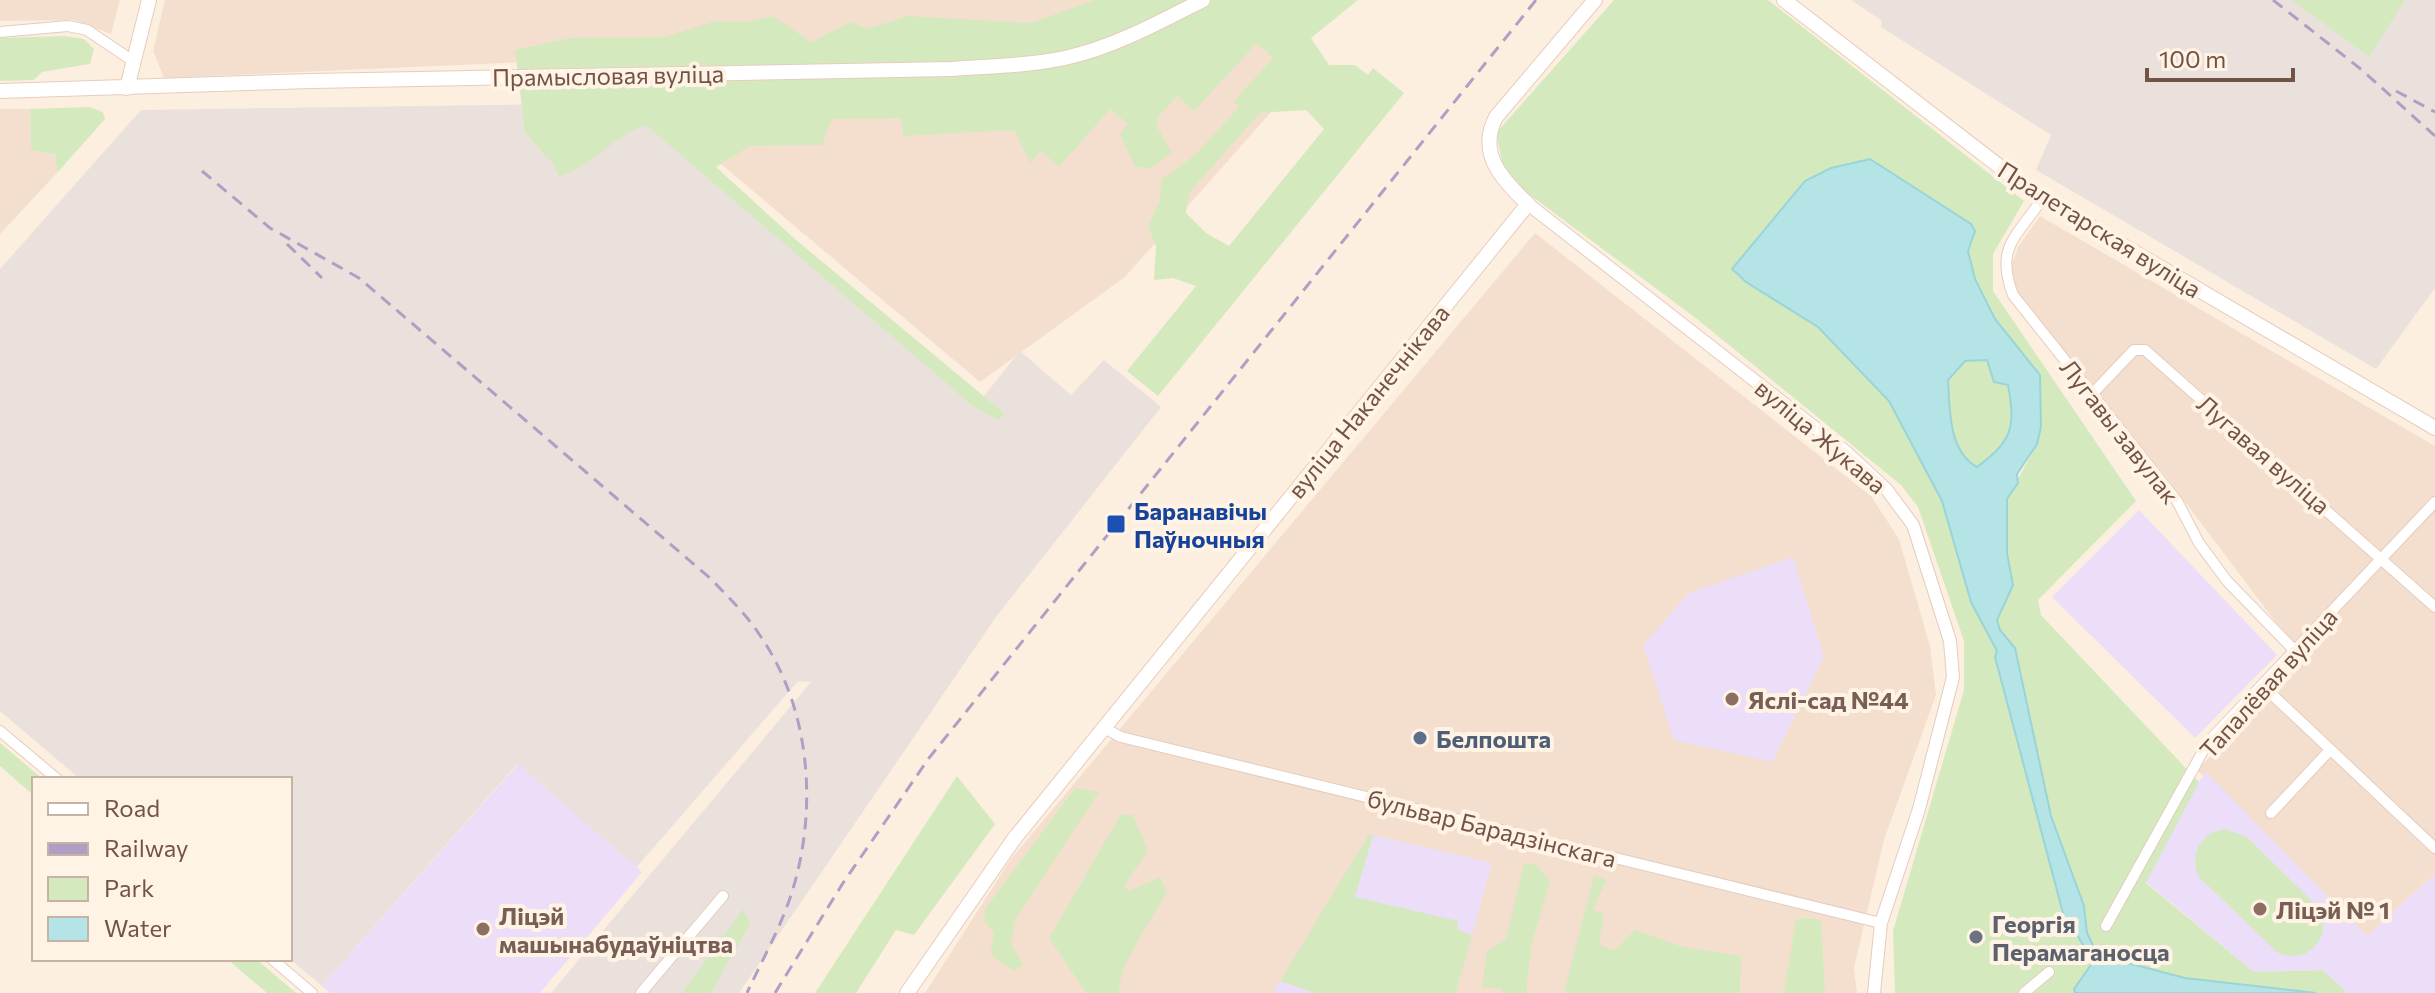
<svg xmlns="http://www.w3.org/2000/svg" width="2435" height="993" font-family="Commissioner,sans-serif">
	<style>
		.residential { fill: #f4dfce }
		.industrial { fill: #ebe1dc }
		.education { fill: #ecddf9 }
		.green { fill: #d4eabe; fill-rule: evenodd }
		.water { fill: #b4e4e6; stroke: #9ad4d8; stroke-width: 2; fill-rule: evenodd }
		.lines { fill: none; stroke-linecap: round; stroke-linejoin: round }
		.minor-casing { stroke: #e3ccbf; stroke-width: 12 }
		.tertiary-casing { stroke: #e3ccbf; stroke-width: 14 }
		.secondary-casing { stroke: #e8ccbb; stroke-width: 16 }
		.minor { stroke: #fff; stroke-width: 10 }
		.tertiary { stroke: #fff; stroke-width: 12 }
		.secondary { stroke: #fff; stroke-width: 14 }
		.rail { stroke: #b09fc5; stroke-width: 3; stroke-dasharray: 12 8; stroke-linecap: butt }
		.transit-dot { fill: #1a4fb4; stroke: #fff3e6; stroke-width: 3 }
		.education-dot { fill: #8d6e63; stroke: #fff3e6; stroke-width: 3 }
		.service-dot { fill: #5c6f8a; stroke: #fff3e6; stroke-width: 3 }
		.worship-dot { fill: #6b7280; stroke: #fff3e6; stroke-width: 3 }
		.labels { text-anchor: middle; dominant-baseline: central; stroke-width: 8; stroke-linejoin: round; paint-order: stroke }
		.street-label { font-size: 24px; fill: #745347; stroke: #fff3e6 }
		.transit-label { font-size: 24px; font-weight: bold; fill: #164399; stroke: #fff3e6; text-anchor: start }
		.education-label { font-size: 24px; font-weight: bold; fill: #785e54; stroke: #fff3e6; text-anchor: start }
		.service-label { font-size: 24px; font-weight: bold; fill: #4e5e75; stroke: #fff3e6; text-anchor: start }
		.worship-label { font-size: 24px; font-weight: bold; fill: #5b616d; stroke: #fff3e6; text-anchor: start }
	</style>
	<rect width="100%" height="100%" fill="#fdefe0"/>
	<!-- residential -->
	<path class="residential" d="M 0,0 L 120,0 L 111,34 L 74,20 L 0,21 Z
		M 165,0 L 1266,0 L 1303,76 L 1125,277 L 980,382 L 596,59 L 164,78 L 153,51 Z
		M 0,109 L 30,109 L 31,150 L 55,154 L 57,173 L 0,234 Z
		M 2040,216 L 2435,446 L 2435,874 L 2367,936 L 2197,770 L 2307,655 L 2277,624 L 2167,478 L 2017,294 L 2011,268 L 2018,247 Z
		M 1535,233 L 1871,496 L 1899,539 L 1930,646 L 1936,695 L 1884,840 L 1854,968 L 1857,993 L 925,993 L 1011,859 Z"/>
	<!-- industrial -->
	<path class="industrial" d="M 1851,0 L 2435,0 L 2435,288 L 2376,369 L 2036,170 L 2051,135 L 1881,27 L 1882,21 Z
		M 625,103 L 975,407 L 1020,351 L 1071,395 L 1104,360 L 1161,407 L 996,617 L 739,993 L 551,993 L 811,682 L 798,681 L 636,868 L 517,764 L 322,986 L 290,959 L 290,779 L 80,779 L 0,711 L 0,269 L 141,110 Z"/>
	<!-- education -->
	<path class="education" d="M 2139,510 L 2277,655 L 2195,738 L 2052,597 Z
		M 1793,557 L 1824,657 L 1772,762 L 1674,740 L 1643,645 L 1689,593 Z
		M 518,764 L 642,872 L 540,993 L 330,993 L 322,986 Z
		M 2206,772 L 2367,936 L 2435,874 L 2435,993 L 2345,993 L 2323,970 L 2254,972 L 2146,882 L 2192,791 Z
		M 1369,834 L 1492,863 L 1456,993 L 1273,993 Z"/>
	<!-- green -->
	<path class="green" d="M 1095,0 L 1358,0 L 1311,38 L 1329,65 L 1355,65 L 1368,75 L 1373,68 L 1404,93 L 1158,396 L 1127,371 L 1196,286 L 1173,278 L 1154,280 L 1156,246 L 1148,227 L 1160,200 L 1161,180 L 1195,155 L 1240,106 L 1233,102 L 1273,58 L 1257,43 L 1194,111 L 1177,96 L 1159,116 L 1156,125 L 1172,152 L 1151,168 L 1135,167 L 1120,134 L 1128,124 L 1110,109 L 1059,167 L 1041,151 L 1030,163 L 1014,130 L 903,136 L 901,118 L 832,119 L 822,145 L 750,146 L 716,167 L 795,239 L 1004,413 L 999,420 L 974,407 L 646,125 C 613,137 591,166 559,177 L 553,164 L 525,132 L 515,50 L 570,38 L 666,37 L 715,21 L 744,22 L 773,16 L 811,42 L 851,22 L 866,29 L 908,16 L 1030,23 ZM 1306,110 L 1324,129 L 1229,246 L 1206,233 L 1186,213 L 1189,193 L 1260,113 Z
		M 1614,0 L 1768,0 L 2024,201 L 1993,254 L 1993,291 L 2136,501 L 2038,600 L 2041,615 L 2199,782 L 2146,883 L 2254,972 L 2323,970 L 2347,993 L 2316,993 L 2185,978 L 2105,957 L 2094,947 L 2087,933 L 2084,906 L 2051,816 L 2015,648 L 2000,630 L 1997,619 L 2013,585 L 2007,553 L 2007,499 L 2037,444 L 2041,427 L 2040,375 L 1995,319 L 1975,279 L 1968,251 L 1973,240 L 1971,224 L 1870,159 L 1831,168 L 1805,181 L 1736,275 L 1818,327 L 1889,401 L 1942,501 L 1971,602 L 1997,651 L 1995,657 L 2067,928 L 2076,933 L 2093,962 L 2074,988 L 2075,993 L 1895,993 L 1893,931 L 1964,690 L 1964,641 L 1918,507 L 1901,485 L 1697,319 L 1518,186 L 1503,165 L 1496,133 Z
		M 2292,0 L 2405,0 L 2369,57 Z
		M 64,36 L 84,39 L 94,49 L 90,64 L 42,72 L 34,80 L 0,81 L 0,38 Z
		M 89,107 L 103,112 L 105,119 L 57,173 L 55,154 L 31,150 L 30,109 Z
		M 1987,360 L 2008,385 L 2012,406 L 2010,437 L 2004,447 L 1977,467 C 1948,451 1950,410 1948,380 L 1965,361 Z
		M 0,743 L 43,779 L 34,779 L 34,796 L 0,766 Z
		M 957,776 L 995,824 L 914,935 L 896,930 L 856,993 L 815,993 Z
		M 1075,788 L 1099,792 L 1015,920 L 1011,944 L 1023,964 L 1015,971 L 993,957 L 991,946 L 994,933 L 984,921 L 985,909 Z
		M 1121,814 L 1133,815 L 1148,851 L 1124,886 L 1129,891 L 1160,877 L 1167,892 C 1156,912 1114,973 1120,993 L 1086,993 L 1049,938 Z
		M 2225,829 L 2247,837 L 2314,903 L 2323,917 L 2323,933 C 2315,953 2298,961 2278,953 L 2199,877 C 2189,854 2200,833 2225,829 Z
		M 1369,834 L 1373,835 L 1355,897 L 1458,921 L 1458,930 L 1472,935 L 1456,993 L 1315,993 L 1280,981 Z
		M 1524,864 L 1535,864 L 1550,881 L 1532,943 L 1526,993 L 1501,993 L 1502,989 L 1482,987 L 1487,951 L 1506,939 Z
		M 1594,875 L 1606,880 L 1593,910 L 1604,914 L 1599,944 L 1614,951 L 1635,930 L 1683,947 L 1741,956 L 1740,993 L 1564,993 Z
		M 743,909 L 750,924 L 711,993 L 682,993 Z
		M 1813,918 L 1821,921 L 1825,993 L 1784,993 L 1796,919 Z
		M 227,959 L 256,959 L 296,993 L 267,993 Z"/>
	<!-- water -->
	<path class="water" d="M 1870,159 L 1971,224 L 1975,231 L 1968,251 L 1975,279 L 1995,319 L 2040,375 L 2041,427 L 2037,444 L 2017,474 L 2018,483 L 2007,499 L 2007,553 L 2013,585 L 1997,620 L 2000,630 L 2015,648 L 2051,816 L 2084,906 L 2087,933 L 2094,947 L 2105,957 L 2185,978 L 2316,993 L 2075,993 L 2074,989 L 2093,962 L 2076,933 L 2067,928 L 1995,657 L 1997,651 L 1971,602 L 1942,501 L 1889,401 L 1818,327 L 1746,282 L 1732,269 L 1805,181 L 1831,168 ZM 1987,360 L 1994,382 L 2008,385 C 2016,428 2012,441 1977,467 C 1948,451 1950,409 1948,380 L 1965,361 Z"/>
	<g class="lines">
		<!-- minor casing -->
		<g class="minor-casing">
			<path id="minor" d="M 0,32 L 68,26 L 87,30 L 133,61
				M 2042,199 C 2016,238 1995,247 2013,295 L 2177,501 L 2199,543 L 2227,581 L 2295,651
				M 2093,393 L 2134,350 L 2145,350 L 2435,607
				M 2263,686 L 2435,848
				M 1106,729 L 1121,737 L 1881,923
				M 0,731 L 57,779
				M 2271,813 L 2330,750
				M 2106,926 L 2208,742 L 2435,502
				M 272,959 L 312,993
				M 641,993 L 723,896
				M 2024,993 L 2049,972"/>
		</g>
		<!-- tertiary casing -->
		<g class="tertiary-casing">
			<path id="tertiary" d="M 1528,204 L 1845,451 L 1887,490 L 1913,525 L 1950,641 L 1953,677 L 1919,809 L 1881,923 L 1874,993"/>
		</g>
		<!-- secondary casing -->
		<g class="secondary-casing">
			<path id="secondary" d="M 1784,0 L 2035,194 L 2435,428
				M 127,88 L 149,0
				M 0,91 L 312,81 L 952,69 C 989,66 1028,66 1065,58 C 1114,47 1158,23 1203,0
				M 907,993 L 1014,839 L 1528,204 C 1502,180 1477,153 1496,117 L 1595,0"/>
		</g>
		<!-- minor -->
		<use href="#minor" class="minor"/>
		<!-- tertiary -->
		<use href="#tertiary" class="tertiary"/>
		<!-- secondary -->
		<use href="#secondary" class="secondary"/>
		<!-- rail -->
		<path class="rail" d="M 2273,0 L 2362,70 L 2435,136
			M 2396,91 L 2435,112
			M 202,171 L 270,228 L 359,278 L 711,579 C 728,597 746,614 759,634 C 811,708 818,809 792,892 C 781,927 762,960 747,993
			M 287,244 L 322,278
			M 775,993 L 843,883 L 929,758 L 1536,0"/>
	</g>
	<!-- markers -->
	<rect class="transit-dot" x="1106" y="514" width="20" height="20" rx="4"/>
	<g class="education-dot">
		<circle cx="1732" cy="699" r="8"/>
		<circle cx="2260" cy="909" r="8"/>
		<circle cx="483" cy="929" r="8"/>
	</g>
	<circle class="service-dot" cx="1420" cy="738" r="8"/>
	<circle class="worship-dot" cx="1976" cy="937" r="8"/>
	<g class="labels">
		<!-- street labels -->
		<g class="street-label">
			<text transform="translate(608 75) rotate(-1)">Прамысловая вуліца</text>
			<text transform="translate(2100 229) rotate(32)">Пралетарская вуліца</text>
			<text transform="translate(1368 401) rotate(-51)">вуліца Наканечнікава</text>
			<text transform="translate(2120 431) rotate(52)">Лугавы завулак</text>
			<text transform="translate(1821 436) rotate(40)">вуліца Жукава</text>
			<text transform="translate(2264 454) rotate(41)">Лугавая вуліца</text>
			<text transform="translate(2268 683) rotate(-48)">Тапалёвая вуліца</text>
			<text transform="translate(1492 828) rotate(14)">бульвар Барадзінскага</text>
		</g>
		<!-- transit labels -->
		<g class="transit-label">
			<text x="1134" y="510">Баранавічы<tspan x="1134" dy="28">Паўночныя</tspan></text>
		</g>
		<!-- education labels -->
		<g class="education-label">
			<text x="1748" y="699">Яслі-сад №44</text>
			<text x="2276" y="909">Ліцэй № 1</text>
			<text x="499" y="915">Ліцэй<tspan x="499" dy="28">машынабудаўніцтва</tspan></text>
		</g>
		<!-- service labels -->
		<g class="service-label">
			<text x="1436" y="738">Белпошта</text>
		</g>
		<!-- worship labels -->
		<g class="worship-label">
			<text x="1992" y="923">Георгія<tspan x="1992" dy="28">Перамаганосца</tspan></text>
		</g>
	</g>
	<!-- legend -->
	<rect x="32" y="777" width="260" height="184" fill="#fff3e6" stroke="#c7b3a6" stroke-width="2"/>
	<rect x="48" y="803" width="40" height="12" fill="#ffffff" stroke="#c7b3a6" stroke-width="2"/>
	<text x="104" y="817" font-size="24" fill="#745347">Road</text>
	<rect x="48" y="843" width="40" height="12" fill="#b09fc5" stroke="#c7b3a6" stroke-width="2"/>
	<text x="104" y="857" font-size="24" fill="#745347">Railway</text>
	<rect x="48" y="877" width="40" height="24" fill="#d4eabe" stroke="#c7b3a6" stroke-width="2"/>
	<text x="104" y="897" font-size="24" fill="#745347">Park</text>
	<rect x="48" y="917" width="40" height="24" fill="#b4e4e6" stroke="#c7b3a6" stroke-width="2"/>
	<text x="104" y="937" font-size="24" fill="#745347">Water</text>
	<!-- scale -->
	<path d="M2147 68v12h146v-12" fill="none" stroke="#745347" stroke-width="4"/>
	<text x="2159" y="68" font-size="24" fill="#745347" stroke="#fff3e6" stroke-width="6" paint-order="stroke">100 m</text>
</svg>
